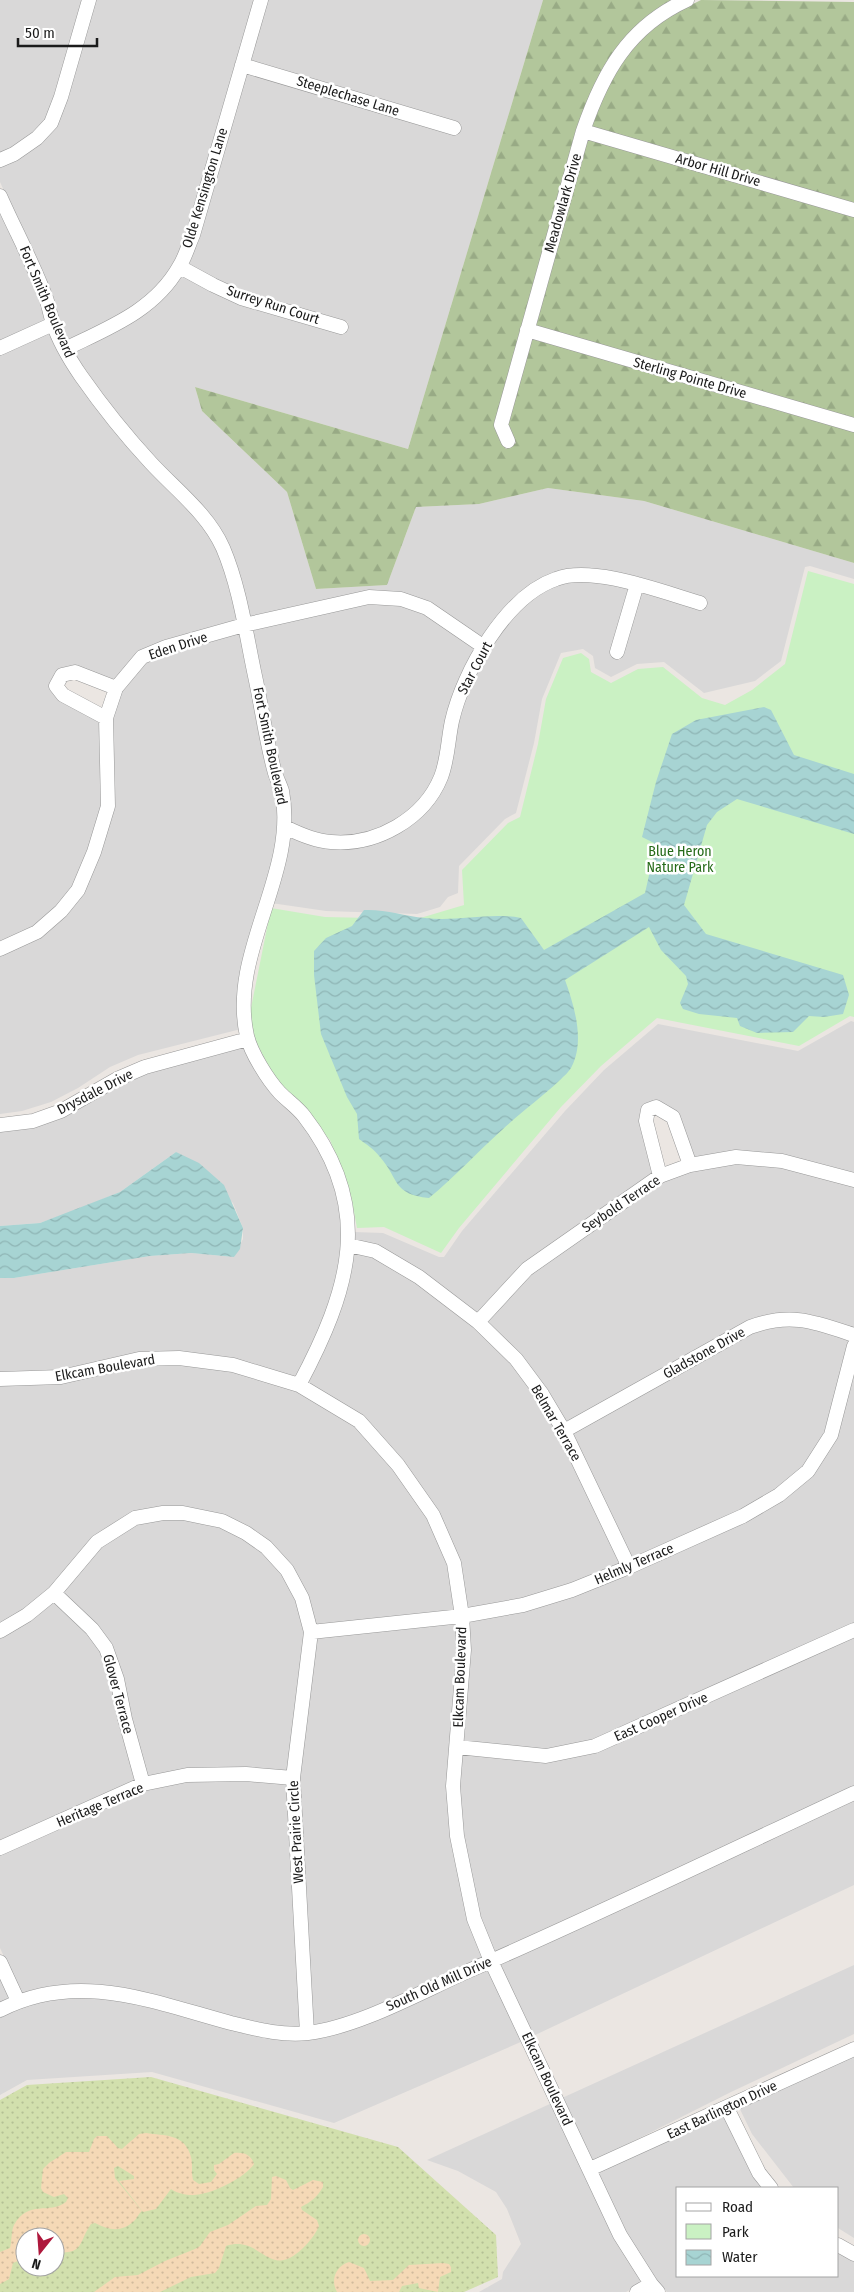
<svg xmlns="http://www.w3.org/2000/svg" width="854" height="2292" font-family="'Fira Sans Condensed',sans-serif">
	<style>
		.residential { fill: #d9d8d8 }
		.grass { fill: url(#grass-dots); fill-rule: evenodd }
		.forest { fill: url(#forest-firs) }
		.sand { fill: url(#sand-dots) }
		.park { fill: #caf1c3 }
		.water { fill: url(#water-waves) }
		.lines { fill: none; stroke-linecap: round; stroke-linejoin: round }
		.minor-casing { stroke: #989898; stroke-width: 15 }
		.minor { stroke: #fff; stroke-width: 14 }
		.labels { text-anchor: middle; dominant-baseline: central; stroke-width: 5; stroke-linejoin: round; paint-order: stroke }
		.street-label { font-size: 14px; fill: #1b1b1b; stroke: #fff }
		.park-label { font-size: 14px; fill: #256a18; stroke: #fff }
	</style>
	<defs>
		<pattern id="grass-dots" width="8" height="8" patternUnits="userSpaceOnUse" patternTransform="scale(1.25)"><rect width="8" height="8" fill="#d2e0ad"/><path d="M2 2h.1M6 6h.1" fill="none" stroke="#b4c094" stroke-width="1.8" stroke-linecap="round"/></pattern>
		<pattern id="forest-firs" width="22" height="20" patternUnits="userSpaceOnUse" patternTransform="scale(1.25)"><rect width="22" height="20" fill="#b2c69b"/><path d="M5 1l3.5 6h-7zM16 11l3.5 6h-7z" fill="#98aa85"/></pattern>
		<pattern id="sand-dots" width="8" height="8" patternUnits="userSpaceOnUse" patternTransform="scale(1.25)"><rect width="8" height="8" fill="#f5d9b6"/><path d="M2 2h.1M6 6h.1" fill="none" stroke="#d1ba9c" stroke-width="1.8" stroke-linecap="round"/></pattern>
		<pattern id="water-waves" width="16" height="10" patternUnits="userSpaceOnUse" patternTransform="scale(1.25)"><rect width="16" height="10" fill="#a7d4d3"/><path d="M0 5q4-4 8 0t8 0" fill="none" stroke="#8fb5b5"/></pattern>
	</defs>
	<rect width="100%" height="100%" fill="#ebe6e2"/>
	<!-- residential -->
	<path class="residential" d="M 0,0 L 83,0 L 56,96 L 47,120 L 34,133 L 12,148 L 0,153 Z
		M 95,0 L 255,0 L 188,233 L 175,264 L 161,284 L 129,311 L 67,341 L 59,322 L 51,295 L 0,182 L 0,166 L 40,143 Z
		M 266,0 L 543,0 L 408,449 L 195,387 L 202,411 L 287,492 L 316,589 L 387,585 L 416,507 L 479,504 L 548,488 L 644,501 L 854,563 L 854,579 L 810,566 L 805,567 L 781,661 L 755,681 L 704,693 L 664,662 L 637,664 L 611,677 L 595,668 L 593,656 L 583,649 L 561,653 L 542,699 L 534,743 L 516,813 L 505,819 L 459,866 L 458,893 L 448,897 L 440,907 L 417,914 L 326,911 L 271,903 L 289,836 L 330,848 L 427,809 L 467,690 L 488,650 L 514,615 L 536,595 L 558,584 L 588,581 L 610,583 L 630,589 L 610,656 L 620,660 L 640,592 L 703,610 L 707,599 L 612,571 L 588,569 L 557,572 L 483,639 L 401,592 L 248,618 L 236,568 L 153,457 L 118,417 L 73,351 L 136,320 L 154,307 L 181,274 L 239,303 L 345,334 L 348,322 L 244,292 L 216,280 L 187,264 L 245,72 L 457,135 L 461,124 L 249,61 Z
		M 0,210 L 41,301 L 47,321 L 0,342 Z
		M 51,332 L 211,537 L 219,553 L 238,621 L 165,641 L 115,681 L 77,666 L 51,683 L 101,722 L 103,806 L 89,850 L 73,887 L 57,907 L 35,927 L 0,943 L 0,355 Z
		M 369,603 L 399,604 L 424,614 L 477,649 L 436,776 L 420,801 L 398,820 L 380,829 L 357,835 L 332,836 L 308,831 L 290,823 L 286,786 L 280,771 L 251,629 Z
		M 240,632 L 276,789 L 279,831 L 241,1029 L 138,1055 L 110,1067 L 78,1088 L 51,1102 L 22,1111 L 0,1114 L 0,955 L 39,938 L 99,853 L 112,719 L 121,691 L 145,662 L 167,653 Z
		M 851,1021 L 854,1022 L 854,1174 L 694,1158 L 676,1112 L 659,1101 L 647,1105 L 654,1173 L 478,1314 L 354,1240 L 354,1232 L 383,1233 L 439,1257 L 444,1257 L 462,1231 L 565,1111 L 604,1070 L 658,1024 L 798,1051 Z
		M 244,1041 L 323,1155 L 335,1185 L 343,1221 L 342,1250 L 327,1316 L 297,1378 L 235,1359 L 0,1373 L 0,1278 L 14,1278 L 150,1256 L 191,1253 L 234,1257 L 243,1239 L 243,1228 L 233,1203 L 176,1152 L 120,1192 L 74,1211 L 40,1223 L 0,1226 L 0,1126 L 24,1123 L 113,1078 Z
		M 736,1163 L 781,1167 L 854,1186 L 854,1329 L 813,1315 L 788,1312 L 768,1315 L 748,1321 L 566,1424 L 486,1321 L 530,1274 L 662,1181 L 691,1171 Z
		M 353,1253 L 372,1257 L 416,1282 L 475,1326 L 512,1364 L 537,1398 L 559,1435 L 621,1564 L 570,1585 L 522,1599 L 467,1609 L 402,1461 L 307,1383 L 337,1320 L 350,1280 Z
		M 787,1324 L 810,1327 L 850,1340 L 826,1433 L 804,1467 L 777,1490 L 741,1510 L 632,1560 L 571,1434 L 752,1333 Z
		M 178,1364 L 232,1371 L 297,1391 L 355,1426 L 394,1469 L 428,1518 L 449,1565 L 456,1610 L 315,1625 L 269,1542 L 164,1507 L 77,1555 L 50,1589 L 24,1610 L 0,1624 L 0,1385 L 62,1383 L 139,1365 Z
		M 854,1368 L 854,1623 L 594,1740 L 546,1750 L 463,1741 L 468,1620 L 627,1576 L 812,1474 Z
		M 163,1519 L 182,1519 L 220,1527 L 243,1538 L 262,1552 L 282,1574 L 297,1600 L 305,1633 L 288,1772 L 147,1778 L 138,1746 L 122,1676 L 62,1592 L 101,1547 L 136,1524 Z
		M 53,1601 L 88,1633 L 101,1651 L 137,1781 L 0,1842 L 0,1637 Z
		M 457,1622 L 458,1651 L 447,1787 L 484,1958 L 347,2018 L 312,2026 L 299,1778 L 316,1637 Z
		M 854,1636 L 854,1786 L 494,1954 L 479,1916 L 462,1835 L 458,1786 L 462,1753 L 545,1762 Z
		M 245,1780 L 288,1784 L 301,2027 L 268,2026 L 118,1987 L 90,1984 L 60,1985 L 21,1994 L 0,1948 L 0,1855 L 145,1790 L 188,1781 Z
		M 854,1799 L 854,1885 L 533,2036 L 499,1964 Z
		M 854,1965 L 854,2034 L 731,2092 L 592,2162 L 562,2098 Z
		M 489,1969 L 523,2041 L 334,2123 L 152,2072 L 27,2080 L 0,2095 L 0,2016 L 15,2009 L 60,1997 L 115,1999 L 266,2038 L 302,2039 Z
		M 0,1976 L 10,1998 L 0,2003 Z
		M 854,2047 L 854,2238 L 838,2228 L 838,2188 L 794,2188 L 752,2134 L 737,2103 Z
		M 552,2103 L 643,2282 L 626,2292 L 479,2292 L 502,2279 L 503,2272 L 521,2244 L 507,2209 L 496,2192 L 458,2171 L 427,2160 Z
		M 726,2108 L 743,2142 L 780,2188 L 678,2188 L 678,2276 L 838,2276 L 838,2243 L 854,2253 L 854,2292 L 667,2292 L 655,2280 L 624,2231 L 597,2172 Z"/>
	<!-- grass -->
	<path class="grass" d="M 151,2077 L 398,2147 L 496,2235 L 498,2277 L 464,2292 L 0,2292 L 0,2100 L 27,2085 ZM 25,2237 L 55,2237 L 55,2267 L 25,2267 Z"/>
	<!-- forest -->
	<path class="forest" d="M 543,0 L 674,0 C 657,12 639,23 625,38 C 603,61 590,94 580,124 L 496,428 L 506,449 L 516,443 L 507,424 L 530,338 L 854,431 L 854,563 L 644,501 L 548,488 L 479,504 L 416,507 L 387,585 L 316,589 L 287,492 L 202,411 L 195,387 L 408,449 Z
		M 701,0 L 854,2 L 854,204 L 590,127 C 612,63 640,29 701,0 Z
		M 587,139 L 854,216 L 854,419 L 533,326 Z"/>
	<!-- sand -->
	<path class="sand" d="M 146,2133 C 164,2136 185,2133 191,2157 C 193,2165 191,2172 193,2180 L 199,2184 L 211,2182 L 217,2174 L 214,2170 L 214,2165 L 219,2164 L 234,2153 C 243,2152 251,2154 254,2164 C 245,2178 210,2195 193,2195 C 185,2195 177,2193 171,2189 L 156,2209 L 143,2212 L 119,2181 L 134,2179 L 134,2176 L 118,2166 L 114,2168 L 115,2178 L 142,2211 C 138,2214 137,2219 134,2221 C 121,2233 109,2230 95,2223 L 91,2224 C 78,2242 85,2255 55,2252 L 55,2237 L 25,2237 L 25,2258 L 13,2263 L 9,2279 L 0,2284 L 0,2252 L 10,2248 C 12,2241 11,2231 14,2225 C 29,2199 49,2215 66,2202 L 68,2198 L 64,2194 L 54,2197 L 43,2192 L 41,2188 L 43,2169 L 49,2163 L 66,2152 L 89,2152 L 94,2139 L 97,2136 L 107,2136 L 118,2148 L 122,2149 C 128,2143 133,2140 139,2134 Z
		M 276,2176 L 286,2180 L 290,2188 L 293,2190 L 313,2180 L 323,2182 L 323,2187 C 317,2197 311,2202 301,2207 L 302,2210 L 317,2220 L 319,2226 C 315,2235 310,2241 303,2248 C 268,2282 262,2234 226,2246 L 219,2268 L 215,2273 L 191,2277 L 160,2292 L 94,2292 L 115,2277 L 138,2275 L 165,2261 L 195,2249 L 200,2246 L 210,2232 L 228,2225 L 256,2206 L 267,2205 L 271,2199 L 272,2177 Z
		M358 2240a6 6 0 1 1 12 0a6 6 0 1 1-12 0Z
		M 349,2262 L 364,2268 L 370,2281 L 393,2280 L 409,2265 L 443,2263 L 449,2264 L 451,2267 L 451,2272 L 440,2277 L 438,2292 L 419,2288 L 418,2283 L 402,2286 L 399,2292 L 337,2292 C 330,2280 336,2266 349,2262 Z"/>
	<!-- park -->
	<path class="park" d="M 808,571 L 854,584 L 854,1017 L 850,1016 L 799,1046 L 657,1018 L 601,1066 L 561,1107 L 459,1228 L 441,1253 L 384,1227 L 357,1228 L 351,1196 L 330,1140 L 275,1078 L 257,1044 L 249,1018 L 271,908 L 325,917 L 417,919 L 464,905 L 462,870 L 508,823 L 520,817 L 538,744 L 546,699 L 563,658 L 581,653 L 589,659 L 591,672 L 611,683 L 638,669 L 663,667 L 702,698 L 725,705 L 752,690 L 785,664 Z"/>
	<!-- water -->
	<path class="water" d="M 764,707 L 771,710 L 794,755 L 854,774 L 854,834 L 737,799 L 717,812 L 707,825 L 684,905 L 706,934 L 843,975 L 849,995 L 843,1014 L 824,1017 L 809,1016 L 793,1032 L 757,1033 L 740,1026 L 737,1018 L 699,1014 L 683,1009 L 680,1003 L 688,984 L 686,976 L 661,950 L 649,927 L 565,980 C 574,1005 585,1040 572,1066 C 570,1071 564,1076 560,1080 C 541,1098 521,1112 502,1130 C 477,1152 455,1177 429,1198 C 392,1194 400,1180 380,1157 C 375,1150 366,1144 359,1139 L 357,1114 L 347,1097 L 321,1034 L 314,975 L 314,951 L 326,938 L 352,926 L 364,910 C 385,909 404,916 425,918 C 457,922 489,912 521,918 L 544,950 L 645,893 L 655,849 L 654,843 L 642,837 L 656,782 L 672,734 L 696,720 Z
		M 176,1152 L 199,1163 L 224,1185 L 243,1228 L 240,1249 L 234,1257 L 191,1253 L 150,1256 L 14,1278 L 0,1278 L 0,1226 L 40,1223 L 120,1192 Z"/>
	<g class="lines">
		<!-- minor casing -->
		<g class="minor-casing">
			<path id="minor" d="M 242,65 L 454,128
				M 583,131 L 854,210
				M 0,160 L 14,154 L 37,138 L 51,123 L 61,97 L 89,0
				M 0,196 C 15,230 33,263 46,298 C 49,306 50,315 53,323 C 59,342 70,360 81,376 C 102,406 126,436 151,463 C 176,490 208,514 223,548 C 240,588 246,634 255,676 C 262,708 266,741 275,773 C 277,779 280,785 282,791 C 298,875 228,952 247,1036 C 251,1053 268,1080 280,1093 C 288,1101 297,1107 304,1116 C 376,1209 349,1291 299,1385
				M 180,267 L 213,285 L 241,298 L 341,327
				M 527,330 L 854,425
				M 0,348 L 53,324
				M 65,349 C 108,328 154,311 179,267 C 185,258 188,246 193,235 L 261,0
				M 508,441 L 501,425 L 583,131 C 603,73 628,27 687,0
				M 617,652 L 637,584
				M 106,718 L 63,695 L 56,686 L 62,675 L 75,672 L 116,688
				M 285,827 C 299,834 315,841 331,842 C 376,846 424,819 441,777 C 448,759 448,739 452,721 C 463,672 506,596 556,579 C 593,565 662,592 700,603
				M 0,949 L 37,932 L 61,911 L 78,890 L 94,852 L 108,806 L 106,718 L 116,688 L 142,657 L 166,647 L 244,625 L 369,597 L 401,599 L 427,608 L 484,647
				M 0,1125 L 33,1121 L 61,1111 L 117,1079 L 145,1067 L 248,1039
				M 660,1176 L 646,1121 L 648,1110 L 656,1107 L 673,1117 L 690,1165
				M 348,1245 L 375,1251 L 419,1277 L 478,1322 L 516,1359 L 542,1394 L 564,1431 L 629,1567
				M 478,1322 L 527,1269 L 660,1176 L 690,1165 L 736,1157 L 782,1161 L 854,1180
				M 0,1379 L 61,1377 L 139,1359 L 179,1358 L 233,1365 L 299,1385 L 359,1421 L 398,1465 L 433,1515 L 454,1563 L 462,1616 L 464,1650 L 453,1786 L 457,1836 L 474,1919 L 491,1961 L 620,2235 L 651,2284 L 658,2292
				M 564,1431 L 750,1327 C 791,1312 815,1322 854,1335
				M 54,1593 L 92,1629 L 106,1648 L 117,1679 L 125,1719 L 143,1784
				M 0,1631 L 27,1615 L 54,1593 L 97,1542 L 135,1518 L 163,1513 L 183,1513 L 222,1521 L 246,1533 L 266,1547 L 287,1570 L 302,1598 L 311,1632 L 293,1778 L 307,2033
				M 311,1632 L 462,1616 L 523,1605 L 572,1590 L 629,1567 L 743,1516 L 779,1495 L 808,1471 L 831,1435 L 854,1346
				M 457,1747 L 546,1756 L 595,1746 L 854,1630
				M 0,1848 L 143,1784 L 187,1775 L 246,1774 L 293,1778
				M 0,1962 L 18,2001
				M 0,2010 C 78,1970 153,2002 231,2023 C 256,2029 282,2036 308,2033 C 358,2027 419,1993 466,1972 C 597,1915 725,1853 854,1793
				M 727,2108 L 759,2173 L 771,2188
				M 590,2169 L 854,2049
				M 838,2245 L 854,2254
				M 637,2292 L 651,2284"/>
		</g>
		<!-- minor -->
		<use href="#minor" class="minor"/>
	</g>
	<g class="labels">
		<!-- street labels -->
		<g class="street-label">
			<text transform="translate(348 96) rotate(17)">Steeplechase Lane</text>
			<text transform="translate(718 170) rotate(16)">Arbor Hill Drive</text>
			<text transform="translate(205 188) rotate(-73)">Olde Kensington Lane</text>
			<text transform="translate(563 203) rotate(-74)">Meadowlark Drive</text>
			<text transform="translate(47 302) rotate(67)">Fort Smith Boulevard</text>
			<text transform="translate(273 305) rotate(18)">Surrey Run Court</text>
			<text transform="translate(690 378) rotate(16)">Sterling Pointe Drive</text>
			<text transform="translate(178 646) rotate(-18)">Eden Drive</text>
			<text transform="translate(475 668) rotate(-62)">Star Court</text>
			<text transform="translate(270 746) rotate(78)">Fort Smith Boulevard</text>
			<text transform="translate(95 1092) rotate(-27)">Drysdale Drive</text>
			<text transform="translate(621 1204) rotate(-34)">Seybold Terrace</text>
			<text transform="translate(704 1353) rotate(-29)">Gladstone Drive</text>
			<text transform="translate(105 1368) rotate(-10)">Elkcam Boulevard</text>
			<text transform="translate(556 1423) rotate(60)">Belmar Terrace</text>
			<text transform="translate(634 1564) rotate(-23)">Helmly Terrace</text>
			<text transform="translate(460 1677) rotate(-88)">Elkcam Boulevard</text>
			<text transform="translate(118 1694) rotate(75)">Glover Terrace</text>
			<text transform="translate(661 1717) rotate(-24)">East Cooper Drive</text>
			<text transform="translate(100 1805) rotate(-23)">Heritage Terrace</text>
			<text transform="translate(296 1832) rotate(-93)">West Prairie Circle</text>
			<text transform="translate(439 1984) rotate(-24)">South Old Mill Drive</text>
			<text transform="translate(547 2079) rotate(65)">Elkcam Boulevard</text>
			<text transform="translate(722 2110) rotate(-25)">East Barlington Drive</text>
		</g>
		<!-- park labels -->
		<g class="park-label">
			<text x="680" y="851">Blue Heron<tspan x="680" dy="16">Nature Park</tspan></text>
		</g>
	</g>
	<!-- legend -->
	<rect x="676" y="2187" width="162" height="90" fill="#ffffff" stroke="#a4a4a4"/>
	<rect x="686" y="2203" width="25" height="8" fill="#ffffff" stroke="#a4a4a4"/>
	<text x="722" y="2212" font-size="15" fill="#1b1b1b">Road</text>
	<rect x="686" y="2224" width="25" height="15" fill="#caf1c3" stroke="#a4a4a4"/>
	<text x="722" y="2237" font-size="15" fill="#1b1b1b">Park</text>
	<rect x="686" y="2250" width="25" height="15" fill="url(#water-waves)" stroke="#a4a4a4"/>
	<text x="722" y="2262" font-size="15" fill="#1b1b1b">Water</text>
	<!-- north arrow -->
	<g transform="translate(40 2252) rotate(197)"><circle r="24" fill="#ffffff" stroke="#a4a4a4"/>
	<path d="M0-4L9 19L0 12L-9 19Z" fill="#ae183c"/>
	<text y="-8" font-size="14" font-weight="bold" text-anchor="middle" fill="#1b1b1b">N</text>
	</g>
	<!-- scale -->
	<path d="M18 38v8h79v-8" fill="none" stroke="#1b1b1b" stroke-width="2.5"/>
	<text x="25" y="38" font-size="15" fill="#1b1b1b" stroke="#ffffff" stroke-width="4" paint-order="stroke">50 m</text>
</svg>
